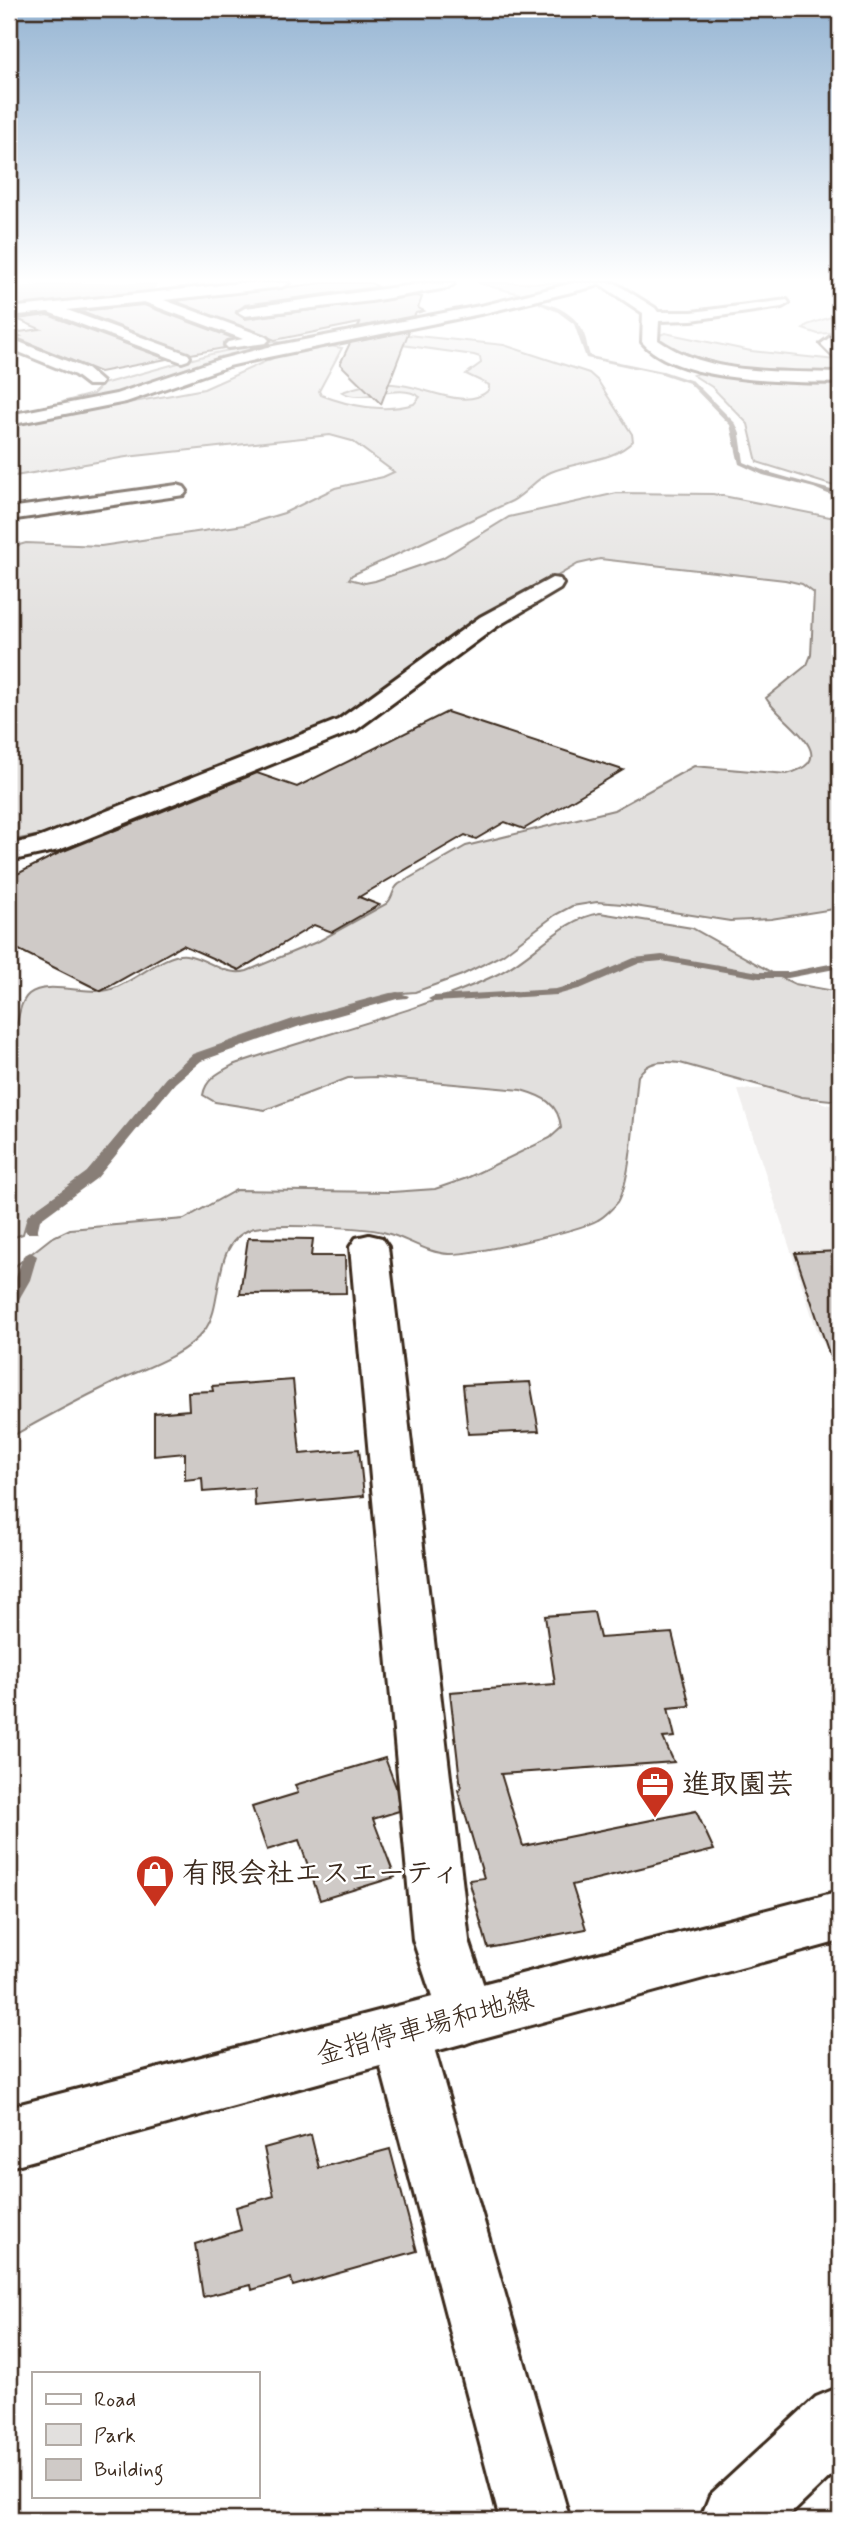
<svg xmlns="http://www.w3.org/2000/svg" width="849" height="2529" font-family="Mynerve,'Klee One',sans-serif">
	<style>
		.built { fill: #f1efee }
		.green { fill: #e2e0de; stroke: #8e857e; stroke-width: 2 }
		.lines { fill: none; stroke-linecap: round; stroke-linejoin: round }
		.stream { fill: #887e77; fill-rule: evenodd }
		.river { fill: #bcb6b3; fill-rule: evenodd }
		.building { fill: #cfcac7; stroke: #3b2a1e; stroke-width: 2 }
		.minor-casing { stroke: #3b2a1e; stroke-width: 6 }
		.major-casing { stroke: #3b2a1e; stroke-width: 6 }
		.minor { fill: #fff; fill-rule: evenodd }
		.major { fill: #fff; fill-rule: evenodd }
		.labels { text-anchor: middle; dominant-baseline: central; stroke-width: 5; stroke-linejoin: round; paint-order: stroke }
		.near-poi-label { font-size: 28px; font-weight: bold; fill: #3b2a1e; stroke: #fff; text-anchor: start }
		.near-street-label { font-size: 28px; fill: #3b2a1e; stroke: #fff }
	</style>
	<rect width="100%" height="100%" fill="#fff"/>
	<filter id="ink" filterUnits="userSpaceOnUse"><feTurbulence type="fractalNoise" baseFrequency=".0143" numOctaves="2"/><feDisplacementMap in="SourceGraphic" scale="14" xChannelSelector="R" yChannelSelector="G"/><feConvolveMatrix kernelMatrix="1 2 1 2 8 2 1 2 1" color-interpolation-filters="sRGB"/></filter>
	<g filter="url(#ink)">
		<!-- built -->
		<path class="built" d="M 772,1088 L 840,1108 L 840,1375 L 817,1331 L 738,1090 Z"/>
		<!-- green -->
		<path class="green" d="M 478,283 L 563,283 L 520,294 Z
			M 840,314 L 840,332 L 818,334 L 803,329 L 807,325 Z
			M 665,333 L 751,351 L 836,360 L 840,362 L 840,376 L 731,368 L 691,360 L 658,342 L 657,336 Z
			M 398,334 L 504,345 L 589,373 L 598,381 L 632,434 L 633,441 C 613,462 577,461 551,472 C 536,478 527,493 512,501 L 352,575 L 349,579 L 365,583 L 375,581 L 442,558 L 509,517 L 617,493 L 713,494 L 840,519 L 840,908 L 771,919 L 730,921 L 622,904 L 597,902 L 572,906 L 555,915 L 502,955 L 462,975 L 415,992 L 390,994 L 293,1020 L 193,1055 L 166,1079 L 87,1174 L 33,1212 L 28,1217 L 23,1234 L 9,1239 L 9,1043 C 20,1030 16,1005 29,994 C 46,980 86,995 108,990 C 131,985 165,952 186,955 C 208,958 224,977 247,971 L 319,941 L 386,904 C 394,898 391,890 399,884 L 466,846 L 614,810 L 694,766 L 787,774 C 847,758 779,721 766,698 L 807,665 L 811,655 L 814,593 L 802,584 L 785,580 L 600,559 L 578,564 L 481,621 L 359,712 L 160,793 L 109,807 L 102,815 L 66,830 L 9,841 L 9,548 L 26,543 L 101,546 L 244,525 L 284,513 L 335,488 L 383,477 L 394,472 L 352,441 L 330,435 L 126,457 L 9,477 L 9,425 L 204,389 L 280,355 L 323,345 L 342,348 L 319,391 L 321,395 C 349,406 384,413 414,404 L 420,397 C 398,381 364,405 342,392 C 360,385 381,382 401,385 C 428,388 466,411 489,390 L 489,385 L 466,374 L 481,363 L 480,357 L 474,355 L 366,340 L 372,336 Z
			M 271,341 L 284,343 C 258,354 82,408 66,401 L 93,394 L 103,384 L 211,354 Z
			M 706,371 L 840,381 L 840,488 L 757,462 L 748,424 L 712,387 L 693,375 Z
			M 600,913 L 692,928 L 778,976 L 795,984 L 840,992 L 840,1101 L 802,1097 L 680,1063 C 662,1061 648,1060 638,1076 C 634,1106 632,1178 618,1202 C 614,1207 604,1217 598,1220 C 579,1231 471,1255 449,1254 C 426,1253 405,1237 383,1232 C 365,1227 267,1223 251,1229 C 209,1245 226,1304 204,1331 C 184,1356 145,1368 117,1381 C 80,1399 44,1418 9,1438 L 9,1271 L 51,1238 L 70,1229 L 184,1219 L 236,1190 L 392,1192 L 435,1189 L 467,1178 L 550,1138 L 561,1128 C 559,1103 542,1096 521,1090 L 377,1077 L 348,1078 L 265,1110 L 215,1102 L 203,1095 C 206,1078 220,1072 235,1064 C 321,1034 413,1014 496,975 C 533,958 560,919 600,913 Z"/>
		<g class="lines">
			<!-- stream -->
			<path class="stream" d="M 539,302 C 556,304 578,316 584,334 C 587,341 587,348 590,356 L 663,371 L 693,381 L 736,424 L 740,434 L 744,462 L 768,472 L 831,490 L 840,494 L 840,499 L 814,488 L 763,475 L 739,464 L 730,425 L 689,383 L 662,374 L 586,358 L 574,324 L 558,312 L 539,304 Z
				M 662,955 L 759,972 L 788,972 L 840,962 L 840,968 L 788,978 L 759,978 L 662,961 L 640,963 L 582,988 L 557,995 L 434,1002 L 428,999 L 434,996 L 556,989 L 574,984 L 634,958 Z
				M 397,992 L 409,996 L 407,998 L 397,999 L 300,1026 L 201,1061 L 175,1083 L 97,1178 L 40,1220 L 37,1233 L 27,1233 L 25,1230 L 28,1215 L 87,1172 L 167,1077 L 193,1055 L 292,1020 Z
				M 30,1252 L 37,1256 L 30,1280 L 14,1308 L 9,1310 C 9,1290 18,1275 23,1256 Z"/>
			<!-- river -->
			<path class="river" d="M 56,283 L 158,283 L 154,289 L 144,292 L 9,306 L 9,288 Z"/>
		</g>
		<!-- building -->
		<path class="building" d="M 322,283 L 371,283 L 378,287 L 245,305 L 236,313 L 245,319 L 416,296 L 422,297 L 418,308 L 424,311 L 416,313 L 414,316 L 358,327 L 360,323 L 275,340 L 175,301 Z
			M 144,305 L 233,338 L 223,343 L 224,348 L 191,354 L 79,311 Z
			M 48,315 L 167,359 L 100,372 L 14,337 L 20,336 L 13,333 L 40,329 L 17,319 Z
			M 409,331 L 381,404 L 340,364 L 350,343 Z
			M 447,712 L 623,770 L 524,829 L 505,822 L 476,839 L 465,835 L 359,897 L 379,905 L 332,932 L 314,925 L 239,970 L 183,945 L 101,991 L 9,945 L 9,878 L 61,852 L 257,773 L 297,787 Z
			M 248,1238 L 313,1239 L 311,1256 L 345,1256 L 346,1293 L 240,1294 Z
			M 840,1251 L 840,1366 L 834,1368 L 795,1253 Z
			M 293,1380 L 300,1454 L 359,1449 L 364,1496 L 255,1506 L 254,1488 L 203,1492 L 202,1478 L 185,1480 L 185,1453 L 154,1456 L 154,1413 L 189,1410 L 188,1392 L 213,1391 L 212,1386 Z
			M 530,1382 L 539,1431 L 468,1434 L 463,1385 Z
			M 594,1612 L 600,1638 L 672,1633 L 690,1706 L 668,1708 L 675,1737 L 663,1738 L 674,1762 L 501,1774 L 523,1846 L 696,1811 L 714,1850 L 572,1885 L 586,1929 L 488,1948 L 469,1880 L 484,1878 L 458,1790 L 461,1789 L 450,1692 L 555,1684 L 545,1616 Z
			M 385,1758 L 396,1787 L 399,1811 L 373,1819 L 395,1877 L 320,1900 L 299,1840 L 267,1850 L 252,1807 L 298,1793 L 295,1785 Z
			M 311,2135 L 319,2168 L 390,2149 L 417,2251 L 293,2286 L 291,2278 L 252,2290 L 251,2285 L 203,2297 L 195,2244 L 241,2230 L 236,2207 L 274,2196 L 264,2148 Z"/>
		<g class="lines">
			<!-- minor casing -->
			<g class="minor-casing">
				<path id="minor" d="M 240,283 L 289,283 L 282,287 L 164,300 L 266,337 L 269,340 L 266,343 L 228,348 L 225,345 L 228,342 L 243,339 L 144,302 L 67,310 L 188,354 L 190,357 L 188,360 L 182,362 L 48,312 L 9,316 L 9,308 Z
					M 427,283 L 454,284 L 447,288 L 371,301 L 245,316 L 238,312 L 245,308 Z
					M 573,283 L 598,283 L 596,286 L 485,313 L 268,357 L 229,366 L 126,402 L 9,425 L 9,415 L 116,394 L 217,360 L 268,347 L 485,305 Z
					M 598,283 L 615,283 L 655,308 L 658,312 L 692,312 L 787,300 L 789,303 L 782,307 L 692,320 L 659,321 L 658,340 C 709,376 780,371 840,373 L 840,383 C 790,382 676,383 642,342 L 643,313 Z
					M 840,330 L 840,359 L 834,357 L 821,344 Z
					M 9,338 L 87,369 L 102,382 L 100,385 L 88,385 L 75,375 L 9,348 Z
					M 177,485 L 184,487 L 187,491 L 184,495 L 9,520 L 9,508 Z
					M 552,578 L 560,579 L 563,584 L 560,589 L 496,627 L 356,730 L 59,850 L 9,861 L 9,845 L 41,837 L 338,720 L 480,617 Z
					M 369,1235 L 382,1238 L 388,1247 L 469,1940 L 494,2017 L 485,2036 L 465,2044 L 445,2036 L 413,1940 L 350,1247 L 356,1238 Z
					M 401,2006 L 421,2014 L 430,2034 L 570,2520 L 500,2520 L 372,2034 L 381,2014 Z
					M 840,2387 L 840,2467 L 785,2520 L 700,2520 L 710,2495 L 816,2397 Z"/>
			</g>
			<!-- major casing -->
			<g class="major-casing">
				<path id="major" d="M 840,1891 L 840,1941 L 9,2167 L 9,2107 Z"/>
			</g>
			<!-- minor -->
			<use href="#minor" class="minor"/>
			<!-- major -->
			<use href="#major" class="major"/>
		</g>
	</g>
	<!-- sky -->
	<linearGradient id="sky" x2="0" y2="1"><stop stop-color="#96b5d3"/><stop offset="0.44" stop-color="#fff"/><stop offset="1" stop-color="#fff" stop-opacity="0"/></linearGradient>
	<rect width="849" height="637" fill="url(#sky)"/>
	<!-- icons -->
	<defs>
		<g id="office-pin" transform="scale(2.0125)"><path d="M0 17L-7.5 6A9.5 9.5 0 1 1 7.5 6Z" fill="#c8321e" stroke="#fff"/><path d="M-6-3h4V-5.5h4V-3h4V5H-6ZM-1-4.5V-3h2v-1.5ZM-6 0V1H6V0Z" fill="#fff"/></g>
		<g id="shop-pin" transform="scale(2.0125)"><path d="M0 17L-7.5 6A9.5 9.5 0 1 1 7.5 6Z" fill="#c8321e" stroke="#fff"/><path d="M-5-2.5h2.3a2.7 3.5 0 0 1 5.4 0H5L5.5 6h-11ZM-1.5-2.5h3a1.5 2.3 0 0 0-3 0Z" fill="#fff"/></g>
	</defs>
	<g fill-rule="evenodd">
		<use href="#office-pin" x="655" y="1785"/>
		<use href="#shop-pin" x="155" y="1874"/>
	</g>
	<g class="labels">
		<!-- near-poi labels -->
		<g class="near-poi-label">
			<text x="682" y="1785">進取園芸</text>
			<text x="182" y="1874">有限会社エスエーティ</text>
		</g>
		<!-- near-street labels -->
		<g class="near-street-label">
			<text transform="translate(425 2028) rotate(-15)">金指停車場和地線</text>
		</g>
	</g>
	<!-- margin -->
	<rect width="849" height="2529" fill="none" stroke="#fff" stroke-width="35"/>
	<rect x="18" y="18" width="814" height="2494" fill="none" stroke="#3b2a1e" stroke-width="2.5" filter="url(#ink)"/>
	<!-- legend -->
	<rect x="32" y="2372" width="228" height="126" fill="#ffffff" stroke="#b1aaa5" stroke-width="2"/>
	<rect x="46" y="2394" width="35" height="10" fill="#ffffff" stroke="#b1aaa5" stroke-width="2"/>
	<text x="94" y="2406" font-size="21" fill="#3b2a1e">Road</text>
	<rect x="46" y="2424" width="35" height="21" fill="#e2e0de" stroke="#b1aaa5" stroke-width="2"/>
	<text x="94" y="2442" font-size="21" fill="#3b2a1e">Park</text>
	<rect x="46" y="2459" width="35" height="21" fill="#cfcac7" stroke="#b1aaa5" stroke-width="2"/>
	<text x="94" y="2476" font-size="21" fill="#3b2a1e">Building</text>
</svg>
